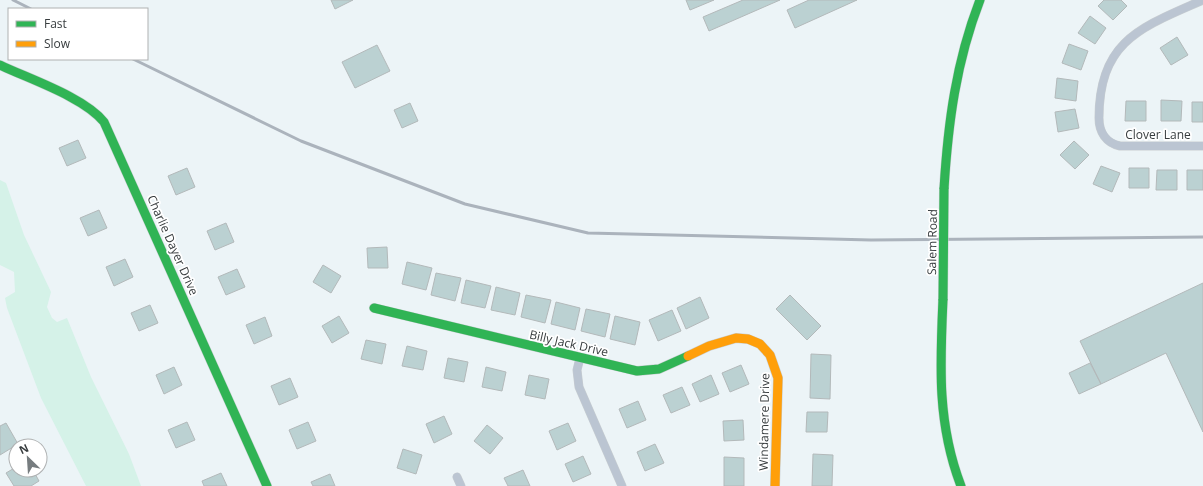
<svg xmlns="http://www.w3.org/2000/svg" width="1203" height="486" font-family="'Open Sans',sans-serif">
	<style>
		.green { fill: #d5f2e8 }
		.building { fill: #bbd1d2; stroke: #b3b9ba }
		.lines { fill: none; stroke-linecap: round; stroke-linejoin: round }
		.street-casing { stroke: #c9ced1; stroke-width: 9 }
		.fast-casing { stroke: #c9ced1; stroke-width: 10 }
		.slow-casing { stroke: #c9ced1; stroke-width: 10 }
		.street { stroke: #bbc5d2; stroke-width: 8 }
		.fast { stroke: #30b455; stroke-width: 9 }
		.slow { stroke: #ff9f0a; stroke-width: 9 }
		.rail { stroke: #abb3bc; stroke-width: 3 }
		.fast-bridge-casing { stroke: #c9ced1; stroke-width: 10; stroke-linecap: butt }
		.fast-bridge { stroke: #30b455; stroke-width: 9 }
		.labels { text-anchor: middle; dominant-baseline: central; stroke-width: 3.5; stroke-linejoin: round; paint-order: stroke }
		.street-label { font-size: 12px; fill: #373c3e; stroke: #fff }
	</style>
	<rect width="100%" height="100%" fill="#ecf4f7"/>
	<!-- green -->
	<path class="green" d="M 0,180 L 6,183 L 24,235 L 51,292 L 47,307 L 52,318 L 57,322 L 67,318 L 91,377 L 129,454 L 141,486 L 86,486 L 41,398 L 7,308 L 5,298 L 15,292 L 14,272 L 0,265 Z"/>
	<!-- building -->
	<path class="building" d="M 331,0 L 353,0 L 335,9 Z
		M 686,0 L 714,0 L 690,10 Z
		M 743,0 L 780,0 L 709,31 L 703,17 Z
		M 809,0 L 857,0 L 795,28 L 787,10 Z
		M 1104,0 L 1121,0 L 1127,6 L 1113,20 L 1098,6 Z
		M 1090,16 L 1106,28 L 1095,44 L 1078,33 Z
		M 1177,37 L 1188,55 L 1171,65 L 1160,48 Z
		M 1069,44 L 1088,51 L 1081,70 L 1062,63 Z
		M 377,45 L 390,71 L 355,88 L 342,62 Z
		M 1057,78 L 1078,81 L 1076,101 L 1055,98 Z
		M 1161,100 L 1182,101 L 1181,121 L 1161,121 Z
		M 1126,101 L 1146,101 L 1146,121 L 1125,121 Z
		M 1192,102 L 1203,102 L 1203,122 L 1192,122 Z
		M 410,103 L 418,121 L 402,128 L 394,110 Z
		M 1075,109 L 1079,128 L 1058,132 L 1055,112 Z
		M 78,140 L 86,158 L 67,166 L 59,148 Z
		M 1074,141 L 1089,155 L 1075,169 L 1060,155 Z
		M 1101,166 L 1120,173 L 1112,192 L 1093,184 Z
		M 187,168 L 195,187 L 176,195 L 168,176 Z
		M 1129,168 L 1149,168 L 1149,188 L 1129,188 Z
		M 1157,170 L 1177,170 L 1177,190 L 1156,190 Z
		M 1187,170 L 1203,170 L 1203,190 L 1187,190 Z
		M 99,210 L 107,228 L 88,236 L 80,218 Z
		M 226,223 L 234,242 L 215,250 L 207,231 Z
		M 387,247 L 388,268 L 368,268 L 367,248 Z
		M 125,259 L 133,277 L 114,286 L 106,267 Z
		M 407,262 L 432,268 L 426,290 L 402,284 Z
		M 323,265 L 341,276 L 331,293 L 313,282 Z
		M 237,269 L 245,287 L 226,295 L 218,277 Z
		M 436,273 L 461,278 L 455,301 L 431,295 Z
		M 466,280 L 491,286 L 485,308 L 461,303 Z
		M 1203,283 L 1203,432 L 1166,353 L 1101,384 L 1080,341 Z
		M 496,287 L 520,293 L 515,315 L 491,310 Z
		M 526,295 L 551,300 L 545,323 L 521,317 Z
		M 790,295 L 821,326 L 807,340 L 776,309 Z
		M 700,297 L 709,318 L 686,329 L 677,308 Z
		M 556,302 L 580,308 L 575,330 L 551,324 Z
		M 150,305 L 158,323 L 139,331 L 131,313 Z
		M 586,309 L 610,314 L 605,337 L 581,331 Z
		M 672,310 L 681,331 L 658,341 L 649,320 Z
		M 339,316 L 349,333 L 332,343 L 322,326 Z
		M 615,316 L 640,322 L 635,345 L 610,339 Z
		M 265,317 L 272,336 L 254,344 L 246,325 Z
		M 366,340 L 386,344 L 382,364 L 361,359 Z
		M 407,346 L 427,351 L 423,370 L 402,366 Z
		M 811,354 L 831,355 L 830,399 L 810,398 Z
		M 448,358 L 468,362 L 464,382 L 444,378 Z
		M 1090,363 L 1101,384 L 1079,394 L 1069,373 Z
		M 741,365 L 749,384 L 730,392 L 722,373 Z
		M 174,367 L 182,385 L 164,394 L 156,375 Z
		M 486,367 L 506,372 L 502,391 L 482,387 Z
		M 529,375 L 549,379 L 545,399 L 525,395 Z
		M 711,375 L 719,394 L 700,402 L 692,384 Z
		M 290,378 L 298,397 L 279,405 L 271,386 Z
		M 682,387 L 690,405 L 671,413 L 663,395 Z
		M 638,401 L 646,420 L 627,428 L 619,409 Z
		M 807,412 L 828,412 L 827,432 L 806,432 Z
		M 444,416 L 452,434 L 434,443 L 426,424 Z
		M 743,420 L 744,440 L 724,441 L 723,421 Z
		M 187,422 L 195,440 L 176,448 L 168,430 Z
		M 308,422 L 316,441 L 297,449 L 289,430 Z
		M 6,423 L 18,444 L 0,455 L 0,426 Z
		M 568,423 L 576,441 L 557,450 L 549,431 Z
		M 487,425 L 503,438 L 490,454 L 474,441 Z
		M 655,444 L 664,463 L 645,471 L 637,452 Z
		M 403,449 L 422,455 L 416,474 L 397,468 Z
		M 813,454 L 833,455 L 832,486 L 812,486 Z
		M 583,456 L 591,474 L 573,482 L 565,464 Z
		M 724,457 L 744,458 L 744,486 L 724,486 Z
		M 16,467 L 16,470 L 33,470 L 39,481 L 31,486 L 14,486 L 6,473 Z
		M 523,470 L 530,486 L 508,486 L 504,478 Z
		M 221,473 L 227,486 L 204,486 L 202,481 Z
		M 330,474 L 335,486 L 313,486 L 311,482 Z"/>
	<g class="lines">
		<!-- street casing -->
		<g class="street-casing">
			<path id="street" d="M 1203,0 C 1142,27 1099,40 1099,118 C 1099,132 1106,143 1120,146 L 1203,146
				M 580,358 L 577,370 L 579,387 L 622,486
				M 457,477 L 461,486"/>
		</g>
		<!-- fast casing -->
		<g class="fast-casing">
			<path id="fast" d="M 0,65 C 29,79 84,97 104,122 L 267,486
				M 944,189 C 948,123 956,62 980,0
				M 943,299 C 940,365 937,424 961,486
				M 374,308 L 637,371 L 659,369 L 688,356"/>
		</g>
		<!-- slow casing -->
		<g class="slow-casing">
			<path id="slow" d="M 688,356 L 709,346 L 736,338 L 748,339 L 760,344 L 770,355 L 778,378 L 775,486"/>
		</g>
		<!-- street -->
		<use href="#street" class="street"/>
		<!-- fast -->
		<use href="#fast" class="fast"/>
		<!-- slow -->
		<use href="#slow" class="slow"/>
		<!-- rail -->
		<path class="rail" d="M 13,0 L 31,9
			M 133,59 L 301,141 L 465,204 L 588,233 L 871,240 L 1203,237"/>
		<!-- fast-bridge casing -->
		<g class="fast-bridge-casing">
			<path id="fast-bridge" d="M 943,299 L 944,189"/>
		</g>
		<!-- fast-bridge -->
		<use href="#fast-bridge" class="fast-bridge"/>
	</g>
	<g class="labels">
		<!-- street labels -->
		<g class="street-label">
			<text x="1158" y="134">Clover Lane</text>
			<text transform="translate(932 242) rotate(-89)">Salem Road</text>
			<text transform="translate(173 245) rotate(66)">Charlie Dayer Drive</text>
			<text transform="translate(569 343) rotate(13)">Billy Jack Drive</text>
			<text transform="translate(764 422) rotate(-89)">Windamere Drive</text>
		</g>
	</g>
	<!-- legend -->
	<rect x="8" y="8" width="140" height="52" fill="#ffffff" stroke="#afb1b2"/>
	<rect x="16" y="21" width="20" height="6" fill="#30b455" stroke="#afb1b2"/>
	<text x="44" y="28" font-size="12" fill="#373c3e">Fast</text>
	<rect x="16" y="41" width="20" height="6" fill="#ff9f0a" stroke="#afb1b2"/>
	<text x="44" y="48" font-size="12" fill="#373c3e">Slow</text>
	<!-- north arrow -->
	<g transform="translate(28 458) rotate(335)"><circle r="19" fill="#ffffff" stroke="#afb1b2"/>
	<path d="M0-3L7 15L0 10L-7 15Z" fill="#767c7f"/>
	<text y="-6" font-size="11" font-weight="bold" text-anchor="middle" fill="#373c3e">N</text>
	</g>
</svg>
